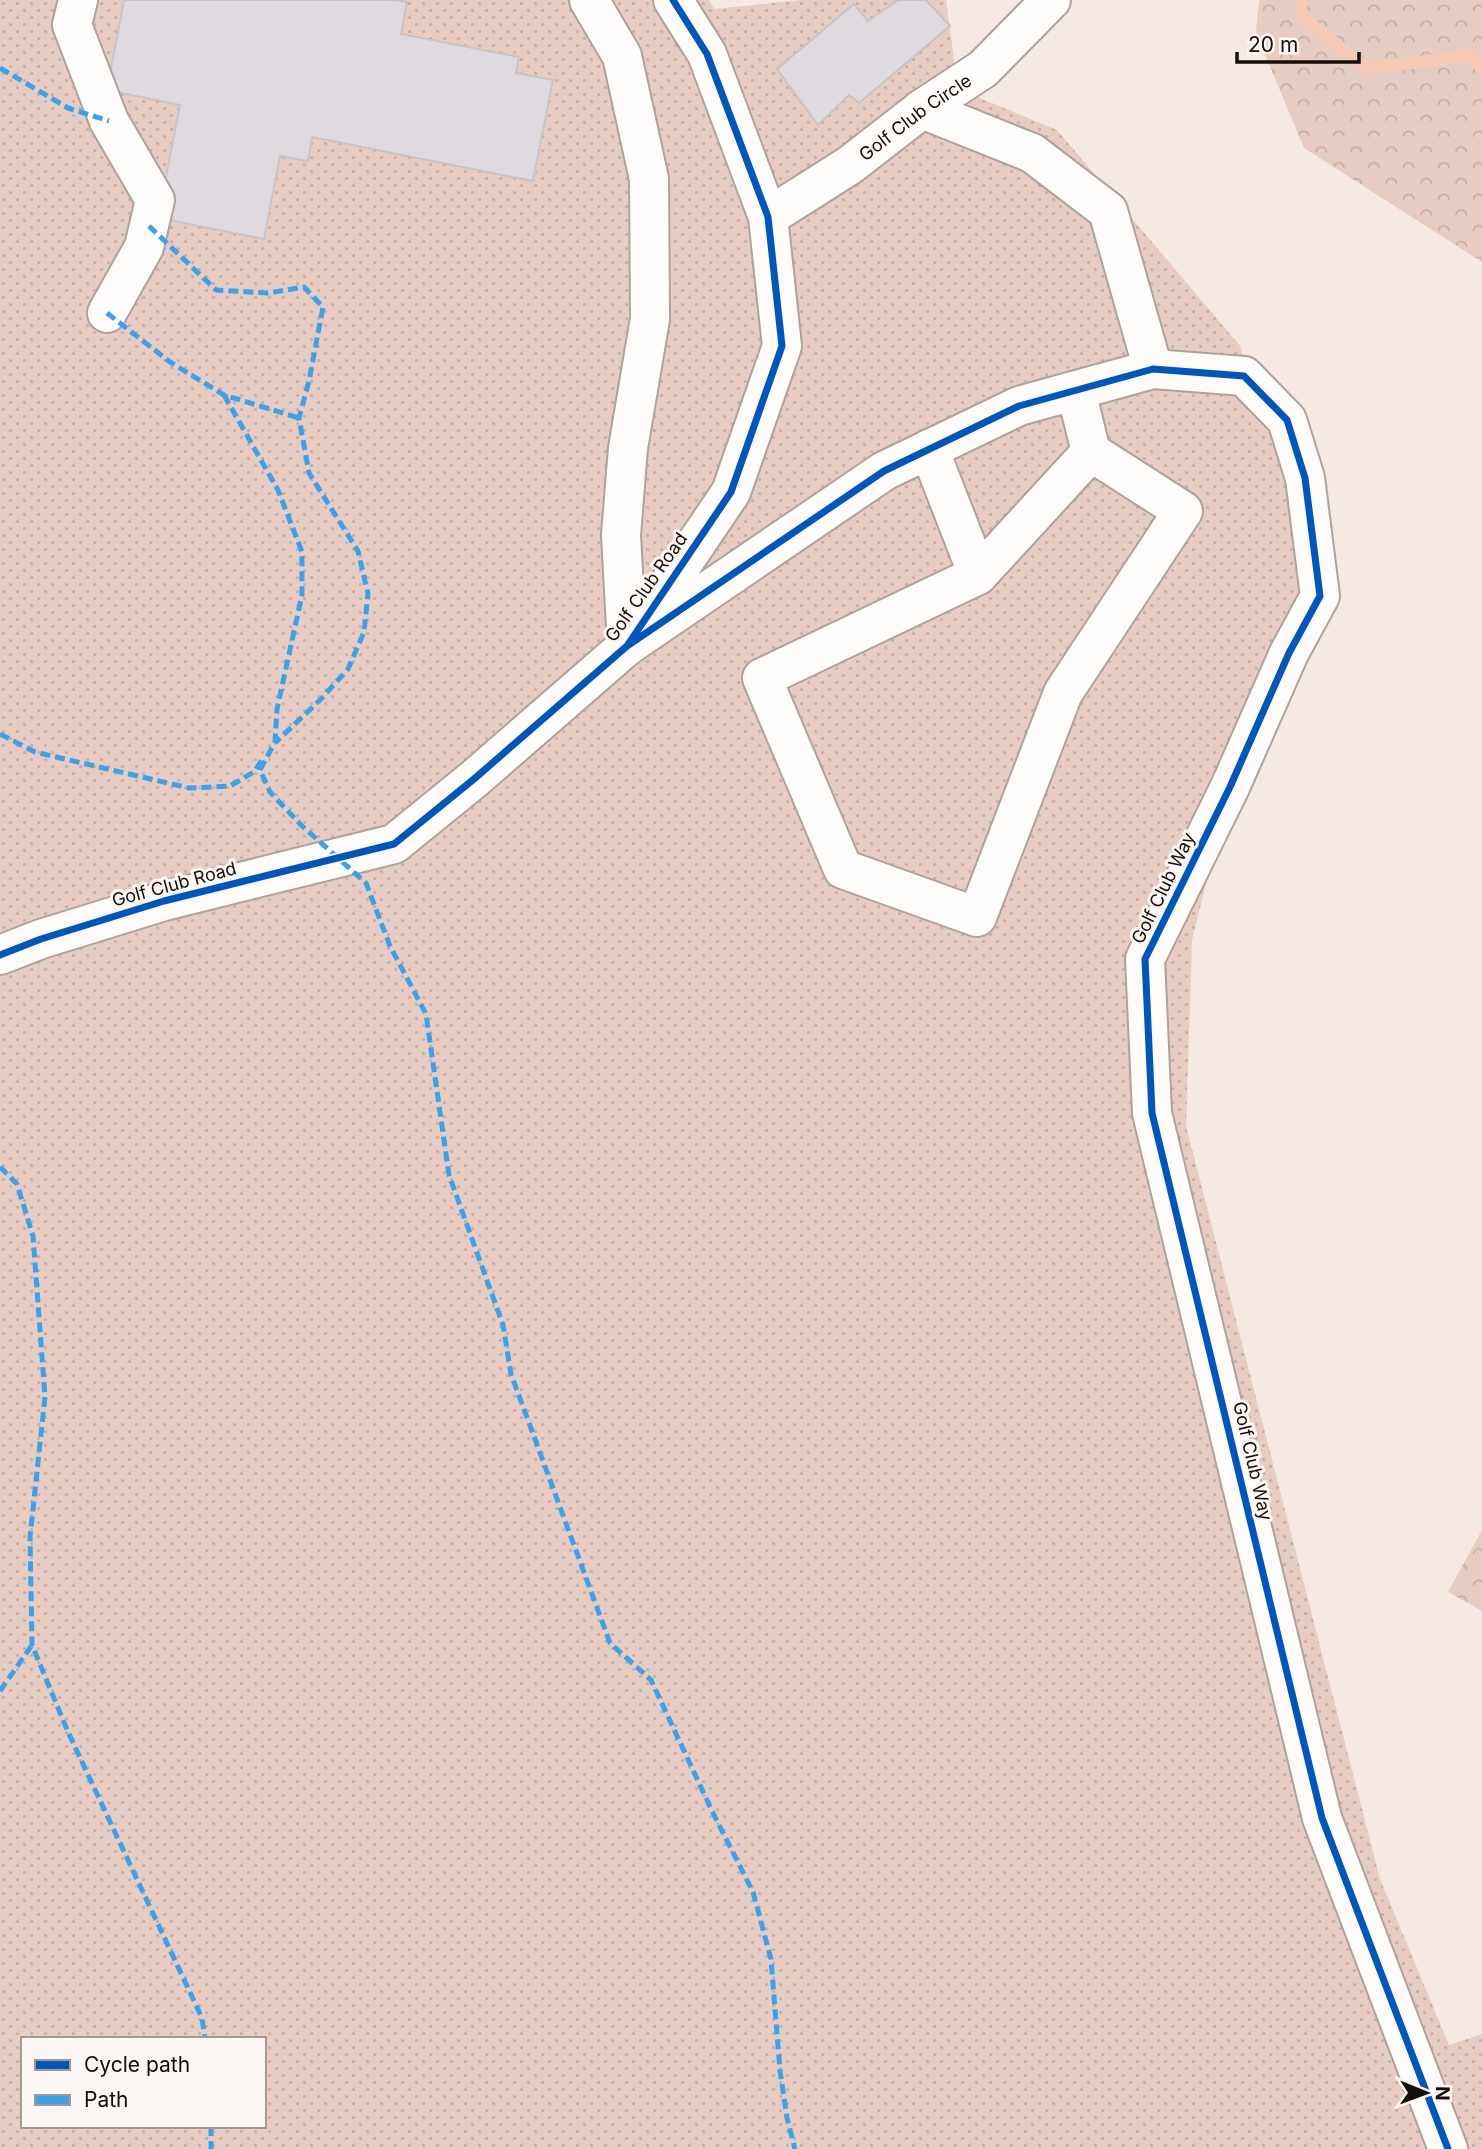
<svg xmlns="http://www.w3.org/2000/svg" width="1482" height="2149" font-family="Inter,sans-serif">
	<style>
		.grass { fill: url(#grass-dots); fill-rule: evenodd }
		.forest { fill: url(#forest-crowns) }
		.lines { fill: none; stroke-linecap: round; stroke-linejoin: round }
		.stream { stroke: #f8cab6; stroke-width: 12 }
		.building { fill: #dfd9e0; stroke: #c8c4c6; stroke-width: 2 }
		.minor-casing { stroke: #aca29e; stroke-width: 42 }
		.minor { stroke: #fefcfb; stroke-width: 38 }
		.quiet { stroke: #3da1e9; stroke-width: 5; stroke-dasharray: 10 5; stroke-linecap: butt }
		.cycleway-casing { stroke: #fcf7f5; stroke-width: 11 }
		.cycleway { stroke: #0057b8; stroke-width: 7 }
		.labels { text-anchor: middle; dominant-baseline: central; stroke-width: 6; stroke-linejoin: round; paint-order: stroke }
		.street-label { font-size: 18px; fill: #160d09; stroke: #fcf7f5 }
	</style>
	<defs>
		<pattern id="grass-dots" width="8" height="8" patternUnits="userSpaceOnUse" patternTransform="scale(1.75)"><rect width="8" height="8" fill="#e6ccc2"/><path d="M2 2h.1M6 6h.1" fill="none" stroke="#c5aea5" stroke-width="1.8" stroke-linecap="round"/></pattern>
		<pattern id="forest-crowns" width="20" height="18" patternUnits="userSpaceOnUse" patternTransform="scale(1.75)"><rect width="20" height="18" fill="#e6ccc2"/><path d="M2 6a3 3 0 1 1 6 0M12 15a3 3 0 1 1 6 0" fill="none" stroke="#c5aea5"/></pattern>
	</defs>
	<rect width="100%" height="100%" fill="#f5e9e4"/>
	<!-- grass -->
	<path class="grass" d="M 0,0 L 709,0 L 714,9 L 802,0 L 946,0 L 958,89 L 1057,130 L 1241,347 L 1244,376 L 1287,420 L 1320,596 L 1230,787 L 1192,940 L 1186,1126 L 1380,1879 L 1449,2045 L 1482,2034 L 1482,2149 L 0,2149 ZM 23,2039 L 264,2039 L 264,2126 L 23,2126 Z"/>
	<!-- forest -->
	<path class="forest" d="M 1259,0 L 1482,0 L 1482,262 L 1304,148 L 1256,33 Z
		M 1482,1530 L 1482,1611 L 1448,1592 Z"/>
	<g class="lines">
		<!-- stream -->
		<path class="stream" d="M 1300,0 L 1303,18 L 1368,69 L 1472,55 L 1482,69"/>
	</g>
	<!-- building -->
	<path class="building" d="M 124,0 L 396,0 L 407,2 L 401,34 L 519,57 L 516,73 L 553,80 L 533,181 L 312,137 L 308,161 L 280,156 L 264,239 L 158,218 L 180,105 L 107,90 Z
		M 898,0 L 926,0 L 950,26 L 859,103 L 849,95 L 818,125 L 777,69 L 854,4 L 868,21 Z"/>
	<g class="lines">
		<!-- minor casing -->
		<g class="minor-casing">
			<g id="minor">
				<path d="M 78,0 L 72,25 L 109,121 L 155,200 L 144,247 L 107,313"/>
				<path d="M 589,0 L 622,56 L 649,179 L 650,319 L 628,448 L 621,535 L 627,646"/>
				<path d="M 922,109 L 1032,153 L 1108,211 L 1153,369"/>
				<path id="s1" d="M 768,217 L 850,165 L 922,109 L 983,69 L 1051,0"/>
				<path d="M 1076,391 L 1091,452"/>
				<path d="M 929,449 L 978,575"/>
				<path d="M 1091,452 L 1183,511 L 1063,693 L 977,917 L 843,869 L 762,678 L 978,575 Z"/>
				<path d="M 627,646 L 884,471 L 1019,406 L 1153,369 L 1244,376 L 1287,420 L 1305,478 L 1320,596 L 1289,653 L 1230,787 L 1145,959 L 1152,1113 L 1322,1818 L 1448,2149"/>
				<path d="M 0,955 L 41,939 L 164,901 L 394,844 L 474,779 L 627,646 L 731,492 L 782,346 L 768,217 L 707,54 L 673,0"/>
			</g>
		</g>
		<!-- minor -->
		<use href="#minor" class="minor"/>
		<!-- quiet -->
		<path class="quiet" d="M 0,68 L 68,108 L 109,121
			M 149,226 L 216,290 L 268,293 L 304,287 L 323,307 L 309,381 L 299,418 L 309,473 L 358,551 L 368,594 L 364,632 L 348,669 L 321,699 L 275,743
			M 107,313 L 170,362 L 224,395 L 299,418
			M 224,395 L 278,490 L 302,552 L 302,595 L 277,709 L 275,742 L 260,770 L 270,792 L 301,825 L 366,883 L 390,946 L 426,1014 L 449,1175 L 503,1325 L 511,1374 L 610,1643 L 651,1680 L 712,1811 L 753,1892 L 771,1959 L 780,2071 L 787,2118 L 795,2149
			M 0,734 L 35,752 L 189,788 L 230,786 L 254,772 L 262,760
			M 0,1167 L 17,1184 L 33,1236 L 45,1397 L 30,1537 L 32,1645 L 68,1732 L 202,2018 L 205,2039
			M 0,1691 L 32,1645
			M 211,2126 L 211,2149"/>
		<!-- cycleway casing -->
		<g class="cycleway-casing">
			<path id="cycleway" d="M 627,646 L 884,471 L 1019,406 L 1153,369 L 1244,376 L 1287,420 L 1305,478 L 1320,596 L 1289,653 L 1230,787 L 1145,959 L 1152,1113 L 1322,1818 L 1448,2149
				M 0,955 L 41,939 L 164,901 L 394,844 L 474,779 L 627,646 L 731,492 L 782,346 L 768,217 L 707,54 L 673,0"/>
		</g>
		<!-- cycleway -->
		<use href="#cycleway" class="cycleway"/>
	</g>
	<g class="labels">
		<!-- street labels -->
		<g class="street-label">
			<text stroke="none"><textPath href="#s1" startOffset="178">Golf Club Circle</textPath></text>
			<text transform="translate(646 587) rotate(-55)">Golf Club Road</text>
			<text transform="translate(174 884) rotate(-15)">Golf Club Road</text>
			<text transform="translate(1163 888) rotate(-64)">Golf Club Way</text>
			<text transform="translate(1253 1461) rotate(77)">Golf Club Way</text>
		</g>
	</g>
	<!-- legend -->
	<rect x="21" y="2037" width="245" height="91" fill="#fcf7f5" stroke="#a09997" stroke-width="2"/>
	<rect x="35" y="2060" width="35" height="10" fill="#0057b8" stroke="#a09997" stroke-width="2"/>
	<text x="84" y="2072" font-size="21" fill="#160d09">Cycle path</text>
	<rect x="35" y="2095" width="35" height="10" fill="#3da1e9" stroke="#a09997" stroke-width="2"/>
	<text x="84" y="2107" font-size="21" fill="#160d09">Path</text>
	<!-- north arrow -->
	<g transform="translate(1426 2093) rotate(91)" stroke="#fcf7f5" stroke-width="5" paint-order="stroke">
	<path d="M0-5L12 26L0 18L-12 26Z" fill="#160d09"/>
	<text y="-10" font-size="19" font-weight="bold" text-anchor="middle" fill="#160d09">N</text>
	</g>
	<!-- scale -->
	<path d="M1237 52v10h122v-10" fill="none" stroke="#160d09" stroke-width="3.5"/>
	<text x="1248" y="52" font-size="21" fill="#160d09" stroke="#fcf7f5" stroke-width="5" paint-order="stroke">20 m</text>
</svg>
